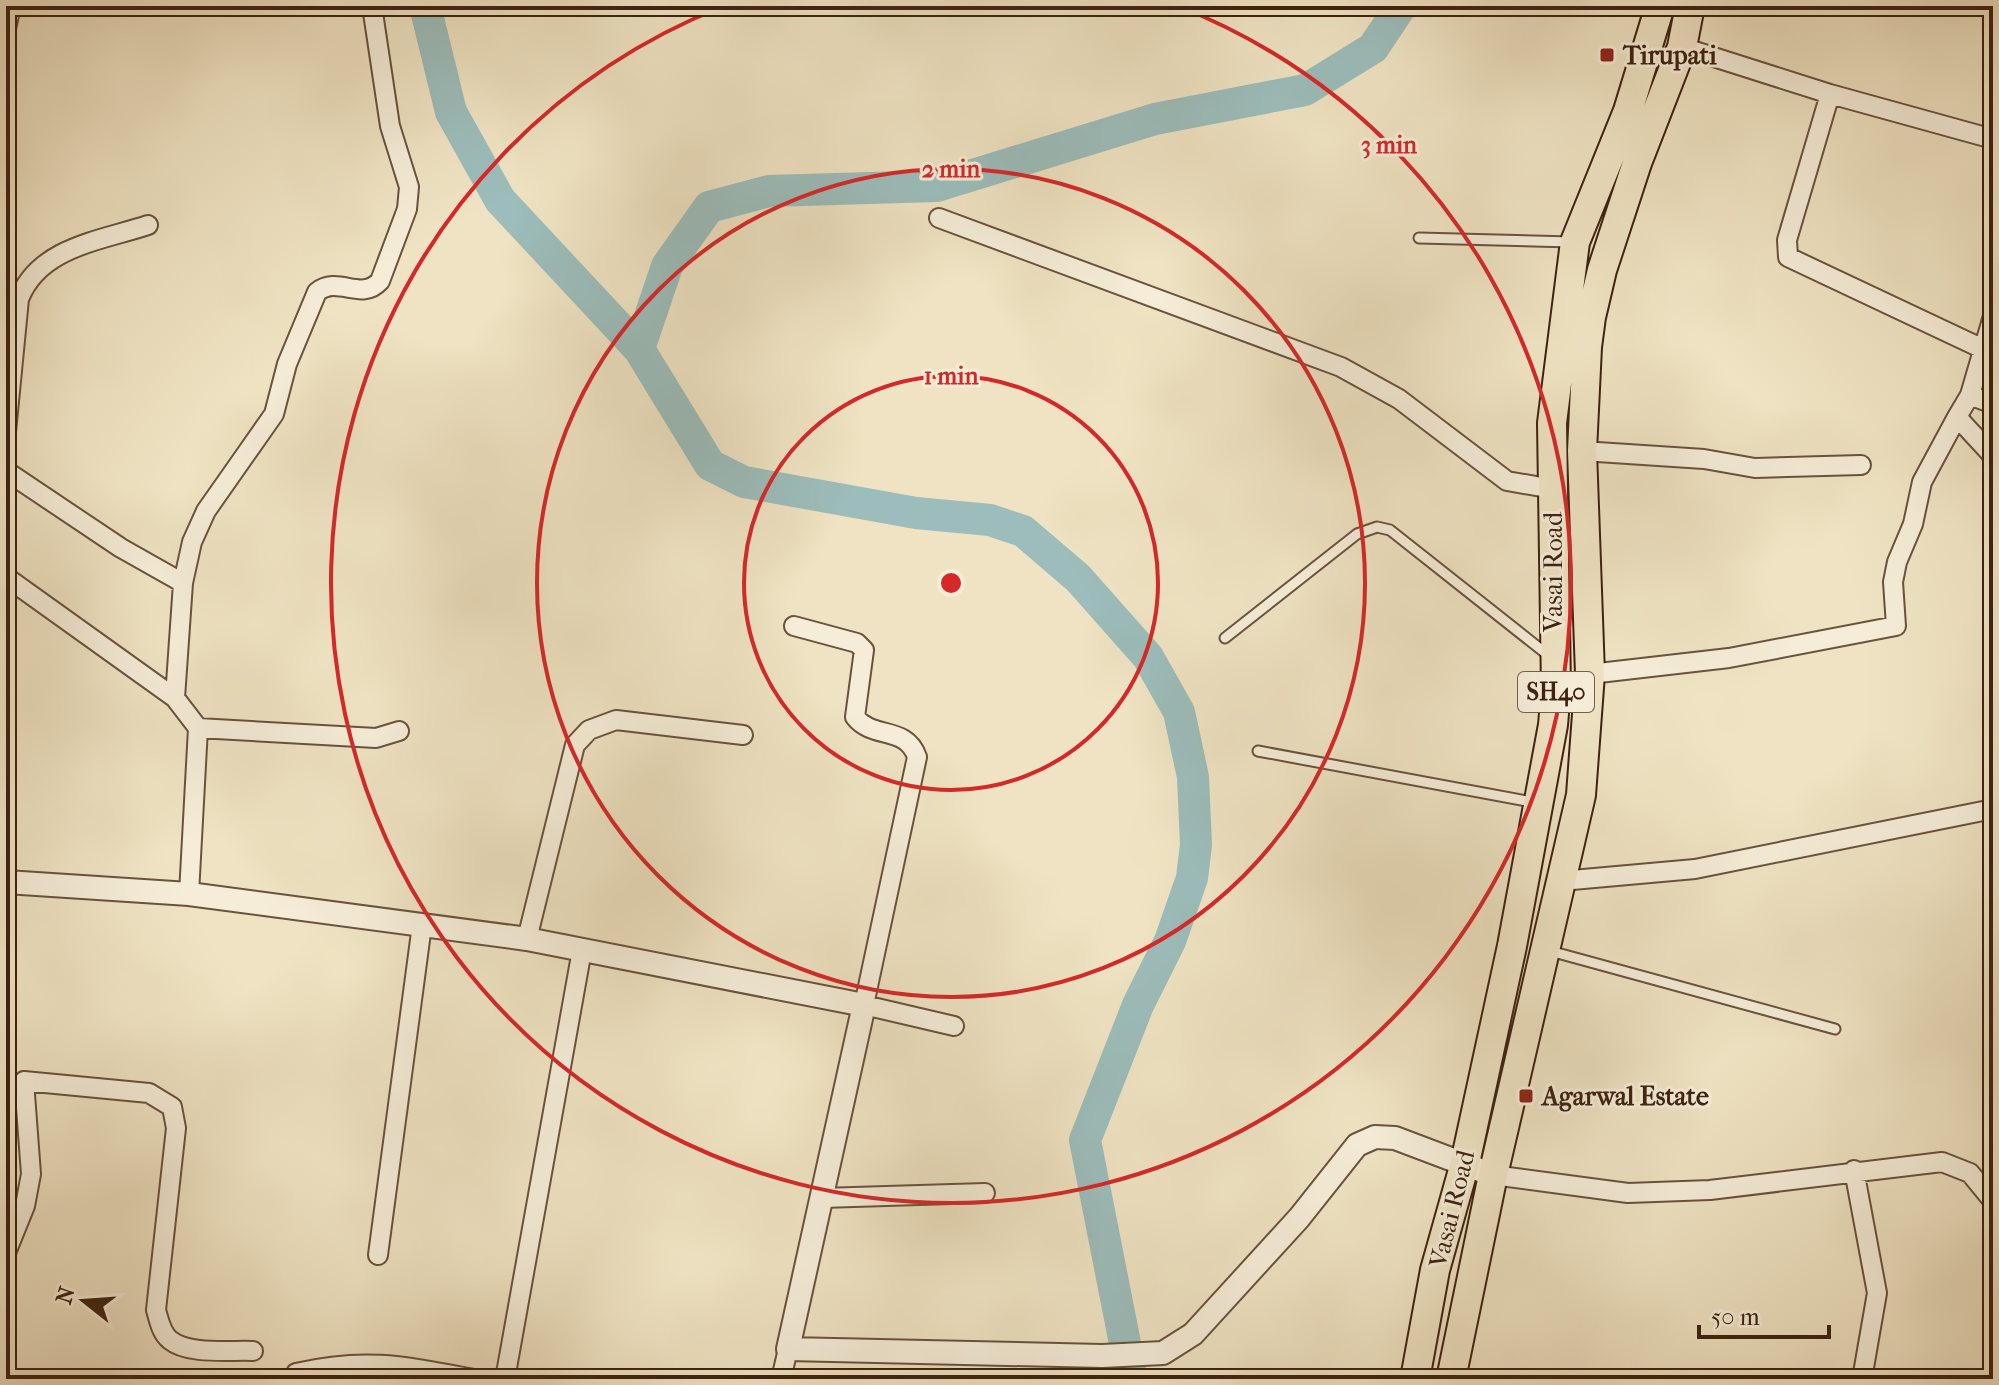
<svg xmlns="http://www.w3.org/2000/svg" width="1999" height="1385" font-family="'IM FELL French Canon',serif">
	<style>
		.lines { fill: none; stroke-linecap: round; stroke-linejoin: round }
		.river { stroke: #9cbdbb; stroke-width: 32 }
		.service-casing { stroke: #6a523d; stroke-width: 13 }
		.minor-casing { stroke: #6a523d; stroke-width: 22 }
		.tertiary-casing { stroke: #6a523d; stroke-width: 26 }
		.primary-casing { stroke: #3d2210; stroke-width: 32 }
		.service { stroke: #f5edd8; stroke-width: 9 }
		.minor { stroke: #f5edd8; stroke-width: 18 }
		.tertiary { stroke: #f5edd8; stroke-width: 22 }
		.primary { stroke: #efe3c3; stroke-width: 28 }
		.ring { fill: none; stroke: #d62828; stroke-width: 4 }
		.poi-dot { fill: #8f2418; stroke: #f5edd8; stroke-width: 3 }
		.labels { text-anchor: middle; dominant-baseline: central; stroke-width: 6; stroke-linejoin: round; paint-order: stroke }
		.shield { fill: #f5edd8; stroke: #745f4c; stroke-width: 2 }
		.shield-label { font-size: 24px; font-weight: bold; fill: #3d2210 }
		.poi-label { font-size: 26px; font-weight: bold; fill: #3d2210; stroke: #f5edd8; text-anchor: start }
		.street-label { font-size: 26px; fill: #3d2210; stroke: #f5edd8 }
		.centre { fill: #d62828; stroke: #f5edd8; stroke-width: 4 }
		.ring-label { font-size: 24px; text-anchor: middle; font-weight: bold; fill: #d62828; stroke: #f5edd8; stroke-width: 6; stroke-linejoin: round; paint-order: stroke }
	</style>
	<rect width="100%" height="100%" fill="#efe3c3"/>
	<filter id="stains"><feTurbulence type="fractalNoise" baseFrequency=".0025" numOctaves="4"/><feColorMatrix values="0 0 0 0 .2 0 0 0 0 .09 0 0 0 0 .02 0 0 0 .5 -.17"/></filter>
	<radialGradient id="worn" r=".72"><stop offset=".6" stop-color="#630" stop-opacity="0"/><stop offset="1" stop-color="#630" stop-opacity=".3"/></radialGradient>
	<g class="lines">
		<!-- river -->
		<path class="river" d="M 425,6 L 451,112 L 500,200 L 639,349 L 710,465 L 744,482 L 916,513 L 990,520 L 1023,531 L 1078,578 L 1148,657 L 1179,712 L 1193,777 L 1196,845 L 1192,878 L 1170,941 L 1138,1005 L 1085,1140 L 1132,1379
			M 639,349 L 667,266 L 709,207 L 769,191 L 937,186 L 1155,119 L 1305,90 L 1373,48 L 1401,6"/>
		<!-- service casing -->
		<g class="service-casing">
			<path id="service" d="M 1419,238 L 1572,242
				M 1225,638 L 1357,534 L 1377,527 L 1390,530 L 1548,655
				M 1258,751 L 1537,803
				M 1550,951 L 1835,1029"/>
		</g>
		<!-- minor casing -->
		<g class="minor-casing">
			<path id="minor" d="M 6,29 L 11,6
				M 1682,47 L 1830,94 L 1993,139
				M 1830,94 L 1787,240 L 1788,257 L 1983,349
				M 939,218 L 1341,367 L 1399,399 L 1507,481 L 1553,489
				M 1993,316 L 1970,395 L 1957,417 L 1993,456
				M 1970,395 L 1993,404
				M 6,432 L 19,299 C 39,247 100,241 148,225
				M 1582,451 L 1704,459 L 1755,468 L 1861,465
				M 6,471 L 121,548 L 183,583
				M 6,577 L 175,698 L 198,728 L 189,894
				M 794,626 L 857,643 L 864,650 L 855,717 C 873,740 906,725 917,757 L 864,1005 L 954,1026
				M 1590,674 L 1729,658 L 1896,626 L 1893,582 L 1897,562 L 1913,524 L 1922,482 L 1957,417
				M 175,698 L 183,583 L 192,542 L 206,511 L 274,414 L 287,364 L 317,292 C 338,275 361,302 380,281 L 407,209 L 409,187 L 390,126 L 372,6
				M 198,728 L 376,738 L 399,731
				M 1561,881 L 1695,869 L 1993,809
				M 527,939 L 575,745 L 589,730 L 616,720 L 743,735
				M 1854,1170 L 1877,1293 L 1862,1379
				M 1493,1175 L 1628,1193 L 1710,1190 L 1942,1162 L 1970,1173 L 1993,1201
				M 821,1198 L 985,1193
				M 6,1253 L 25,1206 L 31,1174 L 24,1081 L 149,1093 L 172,1107 L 176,1128 L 156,1310 C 159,1320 161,1333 170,1340 C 188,1355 230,1350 253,1351
				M 378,1255 L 422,925
				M 296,1373 C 366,1357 404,1366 474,1379
				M 505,1379 L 582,950
				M 781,1379 L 788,1349"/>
		</g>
		<!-- tertiary casing -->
		<g class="tertiary-casing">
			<path id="tertiary" d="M 6,882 L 189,894 L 527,939 L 864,1005 L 788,1349 L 1102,1356 L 1163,1353 L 1193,1334 L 1299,1218 L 1357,1145 L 1375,1137 L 1395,1138 L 1493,1175"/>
		</g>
		<!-- primary casing -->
		<g class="primary-casing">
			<path id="primary" d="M 1415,1379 L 1435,1270 L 1465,1163 L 1512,946 L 1553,725 L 1556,689 L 1552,423 L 1575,242 L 1628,111 L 1660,6
				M 1451,1379 L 1493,1175 L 1581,795 L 1590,674 L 1582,451 L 1587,347 L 1591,317 L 1602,270 L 1637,163 L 1682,47 L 1690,6"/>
		</g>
		<!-- service -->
		<use href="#service" class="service"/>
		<!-- minor -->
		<use href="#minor" class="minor"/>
		<!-- tertiary -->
		<use href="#tertiary" class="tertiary"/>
		<!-- primary -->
		<use href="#primary" class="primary"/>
	</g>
	<!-- distance rings -->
	<g class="ring">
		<circle cx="951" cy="583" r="207"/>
		<circle cx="951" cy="583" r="414"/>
		<path d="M1178 6A620 620 0 1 1 724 6"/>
	</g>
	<!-- markers -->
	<g class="poi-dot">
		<rect x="1599" y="47" width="16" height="16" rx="4"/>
		<rect x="1518" y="1088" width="16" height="16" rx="4"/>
	</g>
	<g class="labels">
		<!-- shield labels -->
		<rect class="shield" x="1518" y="672" width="76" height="40" rx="6"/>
		<g class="shield-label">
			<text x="1556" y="692">SH40</text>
		</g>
		<!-- poi labels -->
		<g class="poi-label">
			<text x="1623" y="55">Tirupati</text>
			<text x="1542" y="1096">Agarwal Estate</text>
		</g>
		<!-- street labels -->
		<g class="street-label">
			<text transform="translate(1553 572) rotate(-90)">Vasai Road</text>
			<text transform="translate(1452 1209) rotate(-76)">Vasai Road</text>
		</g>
	</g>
	<circle cx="951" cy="583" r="12" class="centre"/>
	<g class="ring-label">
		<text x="1389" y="153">3 min</text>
		<text x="951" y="177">2 min</text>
		<text x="951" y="384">1 min</text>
	</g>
	<!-- margin -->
	<rect width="1999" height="1385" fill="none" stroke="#efe3c3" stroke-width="32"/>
	<rect x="8" y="8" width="1983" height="1369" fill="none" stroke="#3d2210" stroke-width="4"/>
	<rect x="16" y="16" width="1967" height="1353" fill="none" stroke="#3d2210" stroke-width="2"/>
	<!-- north arrow -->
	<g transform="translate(84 1301) rotate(287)" stroke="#f5edd8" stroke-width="6" paint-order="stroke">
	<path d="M0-6L14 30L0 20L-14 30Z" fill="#3d2210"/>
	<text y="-12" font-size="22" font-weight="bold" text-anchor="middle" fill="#3d2210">N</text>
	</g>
	<!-- scale -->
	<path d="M1699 1325v12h130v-12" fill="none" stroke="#3d2210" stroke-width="4"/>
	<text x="1711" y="1325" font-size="24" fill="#3d2210" stroke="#f5edd8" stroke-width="6" paint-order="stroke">50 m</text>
	<rect width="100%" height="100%" filter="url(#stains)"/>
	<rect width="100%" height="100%" fill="url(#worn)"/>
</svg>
